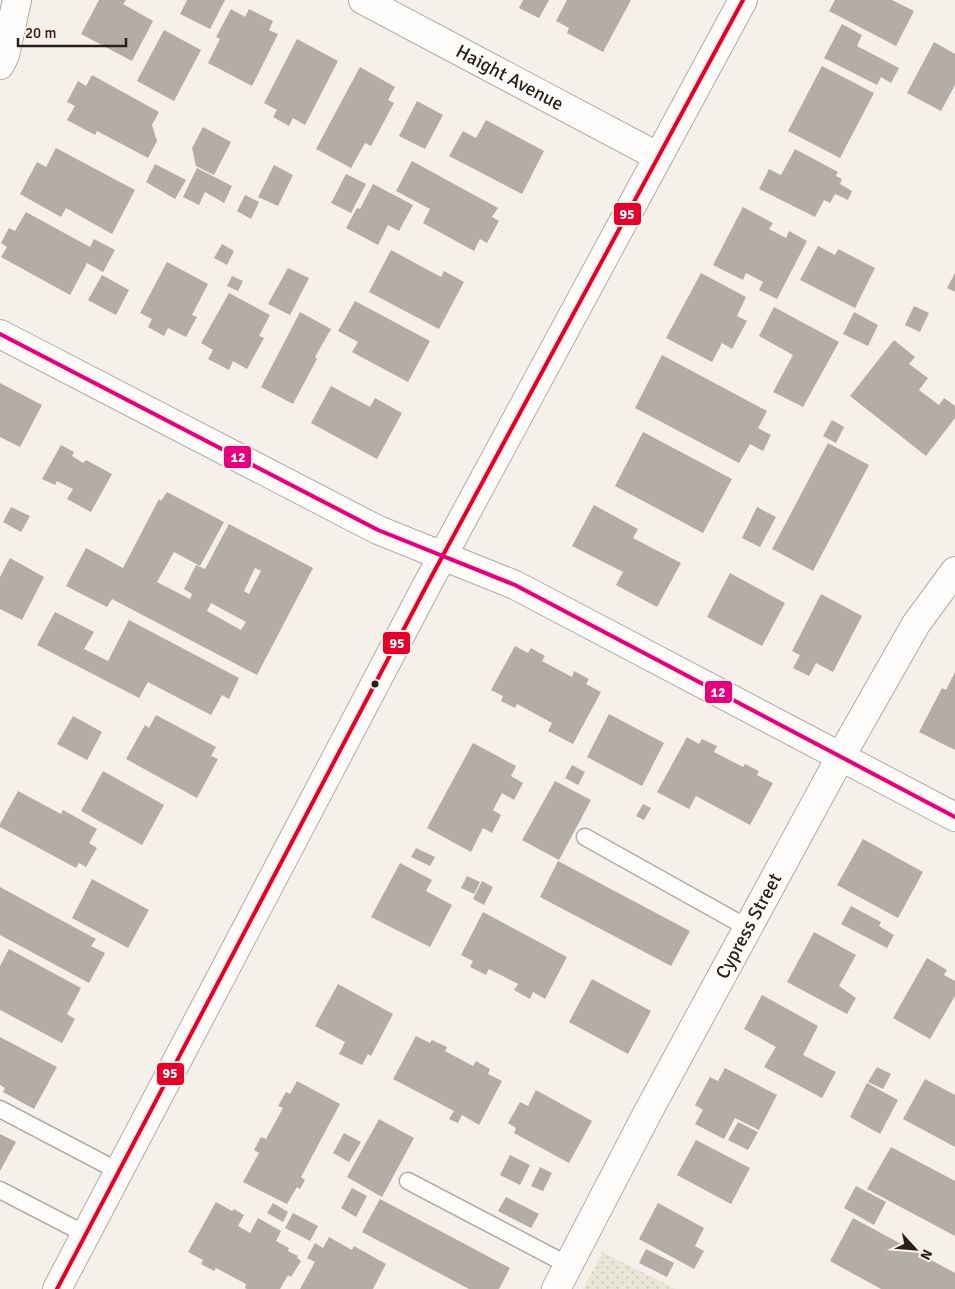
<svg xmlns="http://www.w3.org/2000/svg" width="955" height="1289" font-family="Signika,sans-serif">
	<style>
		.park { fill: url(#park-dots) }
		.building { fill: #b3ada5; fill-rule: evenodd }
		.lines { fill: none; stroke-linecap: round; stroke-linejoin: round }
		.service-casing { stroke: #b3aba6; stroke-width: 19 }
		.minor-casing { stroke: #b3aba6; stroke-width: 30 }
		.tertiary-casing { stroke: #b3aba6; stroke-width: 30 }
		.service { stroke: #fefdfc; stroke-width: 16 }
		.minor { stroke: #fefdfc; stroke-width: 28 }
		.tertiary { stroke: #fefdfc; stroke-width: 28 }
		.bus-1-casing { stroke: #fbefe7; stroke-width: 8 }
		.bus-2-casing { stroke: #fbefe7; stroke-width: 8 }
		.bus-1 { stroke: #e4002b; stroke-width: 4 }
		.bus-2 { stroke: #e5007d; stroke-width: 4 }
		.bus-dot { fill: #2b2019; stroke: #fbefe7; stroke-width: 2 }
		.labels { text-anchor: middle; dominant-baseline: central; stroke-width: 5; stroke-linejoin: round; paint-order: stroke }
		.street-label { font-size: 19px; fill: #2b2019; stroke: #fbefe7 }
		.line-badge { stroke: #fbefe7; stroke-width: 2 }
		.badge-label { font-size: 14px; text-anchor: middle; font-weight: bold; fill: #fff }
	</style>
	<defs>
		<pattern id="park-dots" width="8" height="8" patternUnits="userSpaceOnUse" patternTransform="scale(1.25)"><rect width="8" height="8" fill="#e9e6d8"/><path d="M2 2h.1M6 6h.1" fill="none" stroke="#c8c5b9" stroke-width="1.8" stroke-linecap="round"/></pattern>
	</defs>
	<rect width="100%" height="100%" fill="#f6f0eb"/>
	<!-- park -->
	<path class="park" d="M 602,1252 L 676,1289 L 583,1289 Z"/>
	<!-- building -->
	<path class="building" d="M 99,0 L 126,0 L 123,4 L 153,21 L 132,61 L 81,34 Z
		M 187,0 L 225,0 L 210,29 L 180,14 Z
		M 523,0 L 549,0 L 539,18 L 519,8 Z
		M 567,0 L 631,0 L 603,52 L 567,33 L 569,28 L 556,21 Z
		M 835,0 L 892,0 L 914,11 L 896,46 L 829,11 Z
		M 231,9 L 245,17 L 249,9 L 273,21 L 269,30 L 278,34 L 252,86 L 208,63 L 220,39 L 216,37 Z
		M 842,24 L 862,35 L 857,46 L 899,68 L 891,83 L 881,77 L 877,85 L 824,58 Z
		M 164,30 L 201,50 L 174,101 L 137,81 Z
		M 297,39 L 338,61 L 305,125 L 293,118 L 289,126 L 273,117 L 277,110 L 264,103 Z
		M 934,42 L 955,54 L 955,85 L 941,111 L 907,93 Z
		M 822,66 L 874,93 L 840,158 L 788,131 Z
		M 360,67 L 395,87 L 388,100 L 394,103 L 371,146 L 365,143 L 351,168 L 316,149 Z
		M 92,75 L 159,112 L 152,125 L 157,141 L 148,158 L 97,131 L 95,135 L 67,120 L 75,106 L 67,102 L 78,81 L 86,86 Z
		M 417,101 L 443,115 L 425,149 L 399,136 Z
		M 486,120 L 544,151 L 522,194 L 449,156 L 463,131 L 476,138 Z
		M 203,127 L 231,142 L 214,175 L 196,166 L 192,148 Z
		M 56,148 L 135,190 L 112,234 L 66,208 L 61,217 L 20,194 L 37,162 L 46,167 Z
		M 795,149 L 838,172 L 836,176 L 842,179 L 840,184 L 852,191 L 848,200 L 835,194 L 830,203 L 824,200 L 815,217 L 759,189 L 769,169 L 781,175 Z
		M 412,161 L 498,208 L 492,217 L 499,221 L 487,243 L 480,239 L 474,251 L 423,223 L 430,209 L 396,191 Z
		M 155,164 L 186,180 L 175,199 L 146,182 Z
		M 274,165 L 293,175 L 278,206 L 258,197 Z
		M 197,168 L 232,186 L 224,203 L 205,192 L 199,205 L 183,197 Z
		M 346,174 L 366,184 L 351,213 L 331,203 Z
		M 373,184 L 413,205 L 399,231 L 388,225 L 378,245 L 346,228 L 357,208 L 360,209 Z
		M 245,195 L 259,202 L 251,219 L 237,211 Z
		M 743,207 L 773,223 L 769,229 L 786,238 L 789,231 L 807,241 L 777,299 L 759,290 L 763,282 L 746,273 L 743,280 L 713,265 Z
		M 26,212 L 90,247 L 94,239 L 115,250 L 103,272 L 87,263 L 70,295 L 1,257 L 7,247 L 1,243 L 9,228 L 15,231 Z
		M 222,244 L 234,251 L 227,265 L 214,258 Z
		M 818,246 L 835,255 L 838,249 L 875,268 L 855,308 L 800,280 Z
		M 391,250 L 441,277 L 444,271 L 464,282 L 439,329 L 369,292 Z
		M 167,262 L 208,284 L 192,315 L 197,317 L 186,337 L 168,328 L 164,336 L 148,327 L 152,319 L 140,313 Z
		M 288,268 L 309,278 L 290,315 L 268,304 Z
		M 701,273 L 746,297 L 737,316 L 747,321 L 732,349 L 722,343 L 712,362 L 666,338 Z
		M 955,273 L 955,292 L 947,288 Z
		M 102,275 L 129,290 L 116,315 L 88,300 Z
		M 232,276 L 243,281 L 238,291 L 227,286 Z
		M 229,293 L 270,315 L 259,336 L 264,338 L 247,369 L 233,361 L 229,370 L 208,359 L 213,350 L 201,343 Z
		M 355,301 L 430,341 L 408,382 L 352,352 L 358,342 L 338,331 Z
		M 914,306 L 929,313 L 920,332 L 905,325 Z
		M 774,307 L 839,342 L 803,407 L 773,392 L 793,355 L 759,336 Z
		M 300,312 L 331,329 L 315,357 L 317,359 L 293,404 L 261,387 Z
		M 854,312 L 878,325 L 868,346 L 843,334 Z
		M 894,340 L 915,357 L 909,364 L 928,378 L 919,390 L 939,405 L 944,398 L 955,406 L 955,418 L 926,456 L 850,396 Z
		M 662,355 L 767,411 L 758,428 L 771,435 L 763,451 L 750,444 L 739,463 L 635,408 Z
		M 0,383 L 42,405 L 20,447 L 0,437 Z
		M 331,386 L 370,407 L 375,398 L 402,413 L 377,459 L 311,423 Z
		M 832,420 L 844,427 L 836,443 L 823,436 Z
		M 643,432 L 732,479 L 703,533 L 615,486 Z
		M 828,443 L 869,465 L 813,571 L 772,549 Z
		M 61,445 L 74,452 L 72,456 L 83,463 L 86,460 L 112,474 L 91,512 L 67,499 L 73,489 L 57,481 L 55,485 L 42,479 Z
		M 167,492 L 224,522 L 200,566 L 174,552 L 157,582 L 190,599 L 192,594 L 184,589 L 196,565 L 205,569 L 229,524 L 313,568 L 257,675 L 112,599 L 107,607 L 66,586 L 86,548 L 123,568 L 159,499 L 161,501 ZM 255,568 L 261,571 L 249,594 L 244,591 ZM 211,603 L 246,622 L 241,630 L 207,611 Z
		M 594,505 L 638,529 L 633,538 L 681,563 L 657,607 L 616,585 L 623,572 L 572,546 Z
		M 11,507 L 30,516 L 21,532 L 3,522 Z
		M 757,507 L 776,517 L 760,547 L 742,538 Z
		M 10,558 L 44,577 L 22,620 L 0,609 L 0,577 Z
		M 730,573 L 785,603 L 762,646 L 707,617 Z
		M 821,594 L 862,616 L 833,672 L 816,663 L 809,676 L 793,668 L 800,655 L 792,651 Z
		M 55,612 L 94,632 L 84,649 L 108,661 L 129,620 L 239,678 L 229,699 L 222,695 L 211,715 L 148,682 L 139,698 L 37,645 Z
		M 515,646 L 528,653 L 531,648 L 545,656 L 542,661 L 572,677 L 574,671 L 589,679 L 586,684 L 601,692 L 573,744 L 548,731 L 552,723 L 517,704 L 515,708 L 501,701 L 503,696 L 491,690 Z
		M 955,672 L 955,750 L 919,732 L 942,688 L 946,690 Z
		M 609,714 L 664,743 L 642,786 L 587,757 Z
		M 156,715 L 216,747 L 211,756 L 218,759 L 197,798 L 126,759 L 145,725 L 149,728 Z
		M 73,716 L 102,732 L 87,760 L 57,744 Z
		M 687,737 L 699,744 L 702,739 L 717,746 L 714,752 L 743,767 L 745,764 L 759,771 L 757,775 L 773,783 L 750,825 L 696,796 L 689,809 L 657,792 Z
		M 473,743 L 516,766 L 511,776 L 523,783 L 514,800 L 502,793 L 493,810 L 501,815 L 492,833 L 483,828 L 471,852 L 427,828 Z
		M 572,765 L 585,772 L 578,785 L 565,778 Z
		M 103,771 L 164,805 L 142,845 L 81,811 Z
		M 555,781 L 591,800 L 559,860 L 522,840 Z
		M 18,791 L 61,814 L 63,810 L 97,829 L 89,843 L 97,848 L 86,867 L 79,863 L 76,868 L 0,827 L 0,824 Z
		M 643,804 L 651,808 L 644,820 L 636,816 Z
		M 863,839 L 923,872 L 898,918 L 837,885 Z
		M 416,848 L 435,857 L 430,866 L 411,857 Z
		M 558,861 L 690,931 L 671,966 L 540,897 Z
		M 400,863 L 432,880 L 426,891 L 452,905 L 430,947 L 371,917 Z
		M 467,876 L 480,882 L 474,894 L 461,888 Z
		M 92,879 L 149,910 L 128,948 L 72,918 Z
		M 482,881 L 493,887 L 484,905 L 473,899 Z
		M 0,887 L 96,939 L 91,946 L 105,953 L 89,983 L 0,935 Z
		M 851,906 L 881,922 L 879,926 L 894,935 L 887,948 L 841,924 Z
		M 483,912 L 567,957 L 545,999 L 533,992 L 530,999 L 514,990 L 518,984 L 489,969 L 486,975 L 470,967 L 473,961 L 461,955 Z
		M 814,932 L 856,955 L 839,986 L 856,998 L 847,1014 L 787,982 Z
		M 9,949 L 81,988 L 67,1014 L 75,1019 L 62,1043 L 0,1010 L 0,966 Z
		M 927,958 L 947,970 L 944,975 L 955,981 L 955,996 L 930,1039 L 893,1018 Z
		M 592,979 L 651,1011 L 628,1054 L 569,1022 Z
		M 338,984 L 393,1014 L 371,1056 L 368,1054 L 362,1065 L 339,1054 L 345,1042 L 315,1026 Z
		M 762,995 L 818,1026 L 803,1055 L 836,1072 L 822,1098 L 764,1067 L 776,1047 L 744,1029 Z
		M 416,1036 L 430,1043 L 432,1040 L 447,1047 L 445,1051 L 473,1066 L 476,1061 L 490,1069 L 488,1074 L 502,1081 L 479,1125 L 462,1115 L 458,1123 L 449,1119 L 454,1111 L 393,1079 Z
		M 0,1037 L 57,1067 L 34,1109 L 3,1092 L 5,1088 L 0,1085 Z
		M 877,1067 L 891,1074 L 883,1089 L 868,1082 Z
		M 725,1068 L 777,1095 L 759,1130 L 735,1118 L 724,1139 L 695,1124 L 703,1110 L 695,1105 L 710,1077 L 718,1081 Z
		M 925,1079 L 955,1095 L 955,1147 L 903,1119 Z
		M 297,1081 L 340,1104 L 301,1177 L 305,1180 L 300,1189 L 297,1187 L 287,1204 L 243,1182 L 259,1153 L 254,1150 L 261,1137 L 266,1139 L 283,1108 L 278,1106 L 286,1092 L 290,1094 Z
		M 867,1083 L 898,1100 L 880,1134 L 850,1117 Z
		M 536,1090 L 592,1121 L 569,1163 L 514,1133 L 516,1128 L 508,1123 L 520,1102 L 528,1106 Z
		M 379,1119 L 414,1138 L 382,1197 L 347,1177 Z
		M 738,1122 L 758,1132 L 748,1150 L 728,1140 Z
		M 344,1133 L 361,1142 L 349,1162 L 333,1153 Z
		M 0,1134 L 16,1142 L 0,1171 Z
		M 696,1140 L 750,1168 L 731,1204 L 677,1175 Z
		M 891,1147 L 955,1181 L 955,1236 L 867,1189 Z
		M 510,1155 L 530,1165 L 520,1185 L 500,1175 Z
		M 540,1167 L 552,1173 L 543,1191 L 531,1186 Z
		M 856,1186 L 886,1202 L 874,1225 L 844,1208 Z
		M 352,1188 L 367,1196 L 356,1217 L 341,1208 Z
		M 506,1197 L 539,1214 L 531,1228 L 498,1211 Z
		M 380,1199 L 510,1268 L 499,1289 L 469,1289 L 362,1232 Z
		M 216,1202 L 232,1211 L 234,1209 L 244,1215 L 238,1226 L 250,1233 L 258,1218 L 281,1231 L 276,1241 L 289,1248 L 288,1251 L 298,1256 L 297,1258 L 301,1261 L 291,1277 L 288,1275 L 280,1289 L 247,1289 L 245,1288 L 246,1284 L 216,1268 L 214,1271 L 201,1264 L 203,1260 L 188,1252 Z
		M 273,1203 L 288,1212 L 283,1222 L 267,1213 Z
		M 658,1203 L 704,1228 L 695,1246 L 704,1251 L 694,1269 L 639,1239 Z
		M 293,1213 L 318,1226 L 310,1241 L 285,1228 Z
		M 853,1218 L 955,1273 L 955,1289 L 881,1289 L 830,1261 Z
		M 329,1237 L 352,1250 L 354,1246 L 386,1264 L 373,1289 L 300,1289 L 315,1262 L 307,1258 L 315,1243 L 323,1248 Z
		M 646,1249 L 674,1263 L 667,1277 L 639,1263 Z"/>
	<g class="lines">
		<!-- service casing -->
		<g class="service-casing">
			<path id="service" d="M 585,837 L 748,928
				M 0,1109 L 118,1171
				M 408,1181 L 568,1265
				M 0,1190 L 85,1234"/>
		</g>
		<!-- minor casing -->
		<g class="minor-casing">
			<g id="minor">
				<path id="s1" d="M 363,0 L 657,156"/>
				<path d="M 0,65 L 5,55 L 17,0"/>
				<path d="M 0,334 L 378,530 L 515,585 L 955,817"/>
				<path id="s2" d="M 556,1289 L 648,1112 L 841,756 L 916,624 L 955,571"/>
			</g>
		</g>
		<!-- tertiary casing -->
		<g class="tertiary-casing">
			<path id="tertiary" d="M 57,1289 L 428,583 L 743,0"/>
		</g>
		<!-- service -->
		<use href="#service" class="service"/>
		<!-- minor -->
		<use href="#minor" class="minor"/>
		<!-- tertiary -->
		<use href="#tertiary" class="tertiary"/>
		<!-- bus-1 casing -->
		<g class="bus-1-casing">
			<path id="bus-1" d="M 57,1289 L 428,583 L 743,0"/>
		</g>
		<!-- bus-2 casing -->
		<g class="bus-2-casing">
			<path id="bus-2" d="M 0,334 L 378,530 L 515,585 L 955,817"/>
		</g>
		<!-- bus-1 -->
		<use href="#bus-1" class="bus-1"/>
		<!-- bus-2 -->
		<use href="#bus-2" class="bus-2"/>
	</g>
	<!-- markers -->
	<circle class="bus-dot" cx="375" cy="684" r="4.5"/>
	<g class="labels">
		<!-- street labels -->
		<g class="street-label">
			<text stroke="none"><textPath href="#s1" startOffset="166">Haight Avenue</textPath></text>
			<text stroke="none"><textPath href="#s2" startOffset="411">Cypress Street</textPath></text>
		</g>
	</g>
	<g class="line-badge">
		<rect x="613" y="202" width="29" height="24" rx="5" fill="#e4002b"/>
		<rect x="223" y="445" width="29" height="24" rx="5" fill="#e5007d"/>
		<rect x="382" y="631" width="29" height="24" rx="5" fill="#e4002b"/>
		<rect x="704" y="680" width="29" height="24" rx="5" fill="#e5007d"/>
		<rect x="156" y="1062" width="29" height="24" rx="5" fill="#e4002b"/>
	</g>
	<g class="badge-label">
		<text x="627" y="219">95</text>
		<text x="238" y="462">12</text>
		<text x="397" y="648">95</text>
		<text x="718" y="697">12</text>
		<text x="170" y="1078">95</text>
	</g>
	<!-- north arrow -->
	<g transform="translate(915 1249) rotate(116)" stroke="#fbefe7" stroke-width="4" paint-order="stroke">
	<path d="M0-4L9 19L0 12L-9 19Z" fill="#2b2019"/>
	<text y="-8" font-size="14" font-weight="bold" text-anchor="middle" fill="#2b2019">N</text>
	</g>
	<!-- scale -->
	<path d="M18 38v8h108v-8" fill="none" stroke="#2b2019" stroke-width="2.5"/>
	<text x="25" y="38" font-size="15" fill="#2b2019" stroke="#fbefe7" stroke-width="4" paint-order="stroke">20 m</text>
</svg>
